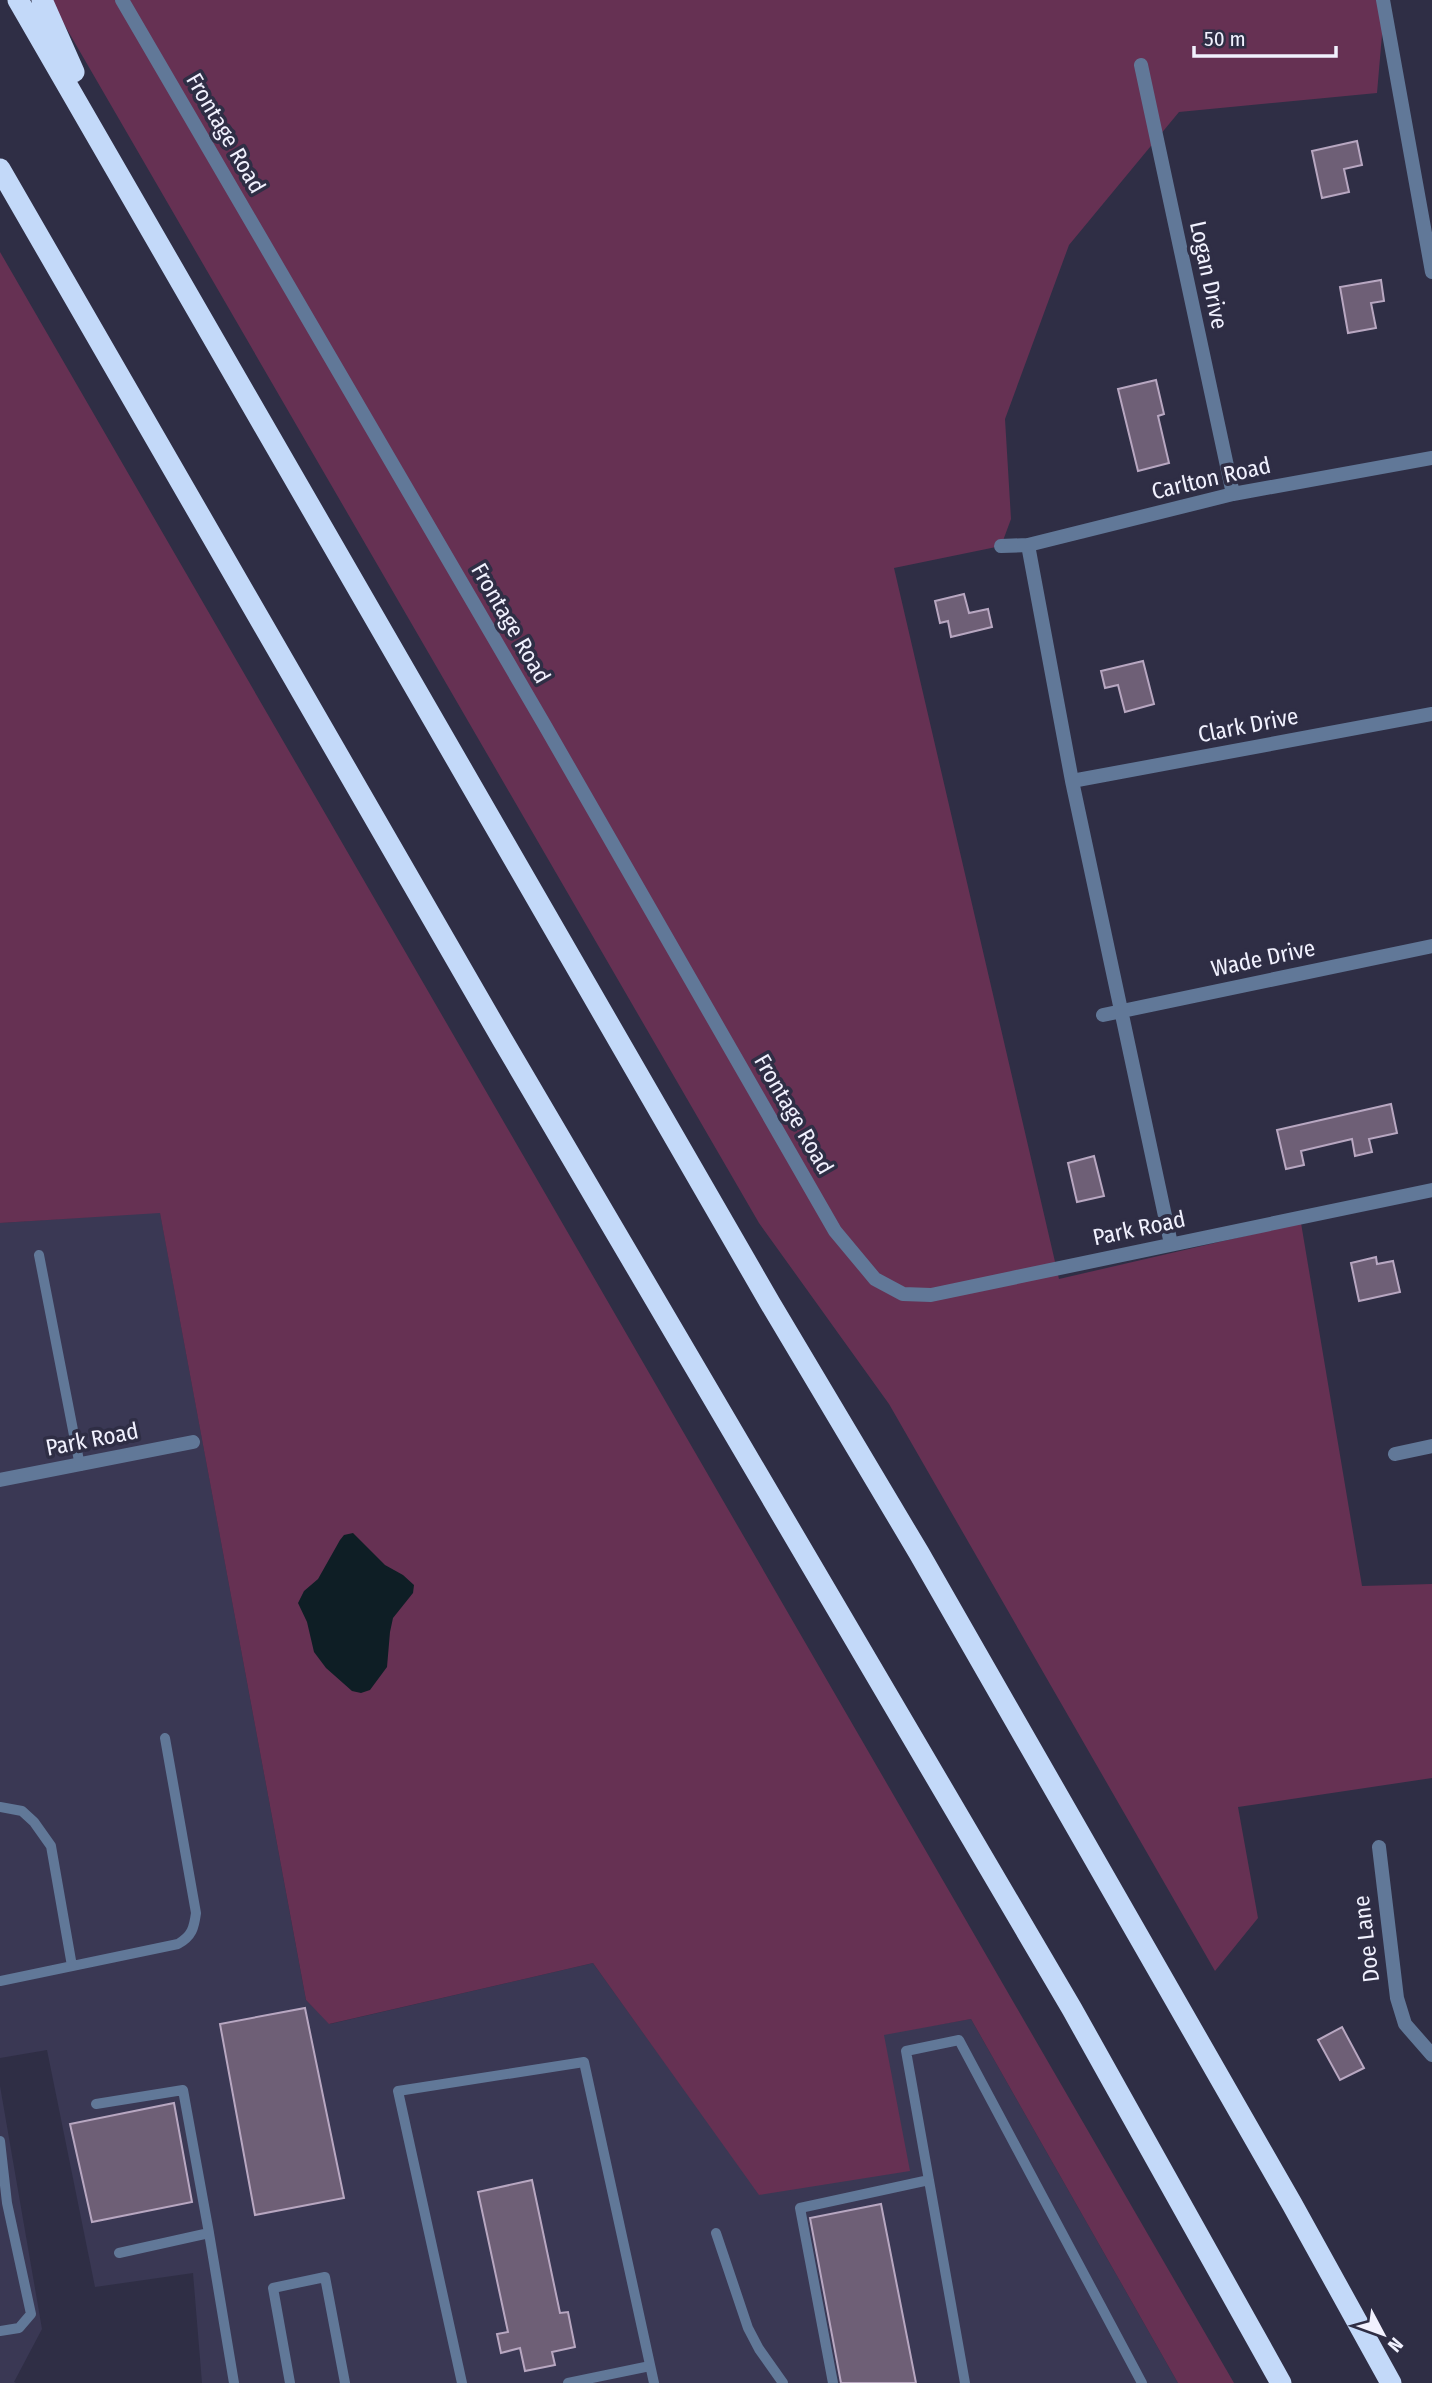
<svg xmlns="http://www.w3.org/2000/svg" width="1432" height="2383" font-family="'Fira Sans Condensed',sans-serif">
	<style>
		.built { fill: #3a3854 }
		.green { fill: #663153 }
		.water { fill: #0e1e25 }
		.building { fill: #6e5f76; stroke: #b8a7c1; stroke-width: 2 }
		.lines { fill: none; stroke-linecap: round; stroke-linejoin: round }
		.lane { stroke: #617898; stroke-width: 10 }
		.street { stroke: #617898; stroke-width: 14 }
		.highway { stroke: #c3d9f9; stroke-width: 21 }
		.labels { text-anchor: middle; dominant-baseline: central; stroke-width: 7; stroke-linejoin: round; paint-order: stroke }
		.street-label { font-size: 23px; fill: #f1f1fe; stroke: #2f2e45 }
	</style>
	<rect width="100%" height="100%" fill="#2f2e45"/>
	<!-- built -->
	<path class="built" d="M 160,1212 L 306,2000 L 330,2024 L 593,1963 L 760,2195 L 883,2034 L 971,2019 L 1178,2383 L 202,2383 L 193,2273 L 95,2287 L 47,2050 L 0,2058 L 0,1223 Z
		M 0,2086 L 42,2329 L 14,2382 L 16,2383 L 0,2383 Z"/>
	<!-- green -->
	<path class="green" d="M 50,0 L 1385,0 L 1377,93 L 1179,112 L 1069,245 L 1005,419 L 1011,519 L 1001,546 L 894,568 L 1059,1279 L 1301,1223 L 1362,1586 L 1432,1584 L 1432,1778 L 1238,1807 L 1258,1918 L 1215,1971 L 889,1404 L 759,1223 Z
		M 0,252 L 1234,2383 L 1178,2383 L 971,2019 L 884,2035 L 910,2171 L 759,2195 L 593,1963 L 329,2024 L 306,2000 L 160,1213 L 0,1223 Z"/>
	<!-- water -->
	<path class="water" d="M 353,1533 L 385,1565 L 403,1575 L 414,1585 L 413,1593 L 393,1618 L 390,1632 L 387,1667 L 370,1690 L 361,1693 L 352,1691 L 326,1668 L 314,1652 L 307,1622 L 298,1603 L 304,1591 L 318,1579 L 340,1540 L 344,1535 Z"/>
	<!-- building -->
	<path class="building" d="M 1357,141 L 1362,165 L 1344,169 L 1349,192 L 1322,198 L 1312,151 Z
		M 1381,280 L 1384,301 L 1371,303 L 1376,328 L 1348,333 L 1340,287 Z
		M 1156,380 L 1164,414 L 1158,416 L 1169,463 L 1138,471 L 1118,389 Z
		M 964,594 L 969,613 L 988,609 L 992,627 L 951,637 L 948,621 L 940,623 L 935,601 Z
		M 1143,661 L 1154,704 L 1125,712 L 1118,685 L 1105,688 L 1101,671 Z
		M 1391,1104 L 1397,1133 L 1369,1139 L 1372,1152 L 1355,1156 L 1352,1139 L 1301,1151 L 1304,1165 L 1286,1169 L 1277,1130 Z
		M 1094,1156 L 1104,1196 L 1077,1202 L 1068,1163 Z
		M 1376,1257 L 1377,1264 L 1393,1261 L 1400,1292 L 1359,1301 L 1351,1263 Z
		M 305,2008 L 344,2198 L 255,2215 L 220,2024 Z
		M 1342,2027 L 1364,2068 L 1340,2080 L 1318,2040 Z
		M 174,2103 L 192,2202 L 92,2222 L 70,2124 Z
		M 532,2180 L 560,2313 L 568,2312 L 575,2347 L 552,2352 L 555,2365 L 525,2371 L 520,2348 L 501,2353 L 497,2334 L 508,2332 L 478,2192 Z
		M 881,2204 L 916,2383 L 841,2383 L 810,2218 Z"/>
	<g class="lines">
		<!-- lane -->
		<path class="lane" d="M 39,1255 L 80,1466
			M 0,1807 L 22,1811 L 34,1822 L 51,1846 L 72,1966
			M 0,1981 L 178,1944 C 192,1936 194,1928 196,1913 L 165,1738
			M 96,2104 L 183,2090 L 209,2233
			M 0,2141 L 7,2203 L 31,2314 L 19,2328 L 0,2331
			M 716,2233 L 748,2328 L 759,2349 L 783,2383
			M 119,2253 L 209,2233 L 234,2383
			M 290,2383 L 273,2288 L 325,2277 L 345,2383
			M 462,2383 L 398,2091 L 584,2062 L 654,2383
			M 568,2383 L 650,2366
			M 833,2383 L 800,2208 L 929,2180
			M 965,2383 L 906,2051 L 959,2040 L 1142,2383"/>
		<!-- street -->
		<path class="street" d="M 122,0 L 544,724 L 835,1231 L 875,1279 L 903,1294 L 931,1295 L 1432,1190
			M 1383,0 L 1432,272
			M 1141,65 L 1233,494
			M 1028,545 L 1072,781 L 1171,1244
			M 1001,546 L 1028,545 L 1233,494 L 1432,458
			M 1072,781 L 1432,714
			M 1103,1015 L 1432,946
			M 1395,1454 L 1432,1446
			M 0,1480 L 193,1442
			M 1379,1847 L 1397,1998 L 1405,2024 L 1432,2055"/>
		<!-- highway -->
		<path class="highway" d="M 18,0 L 770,1303 L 919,1553 L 1292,2204 L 1391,2383
			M 42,0 L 74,72
			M 0,169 L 502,1039 L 1072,2009 L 1281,2383"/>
	</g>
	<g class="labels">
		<!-- street labels -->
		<g class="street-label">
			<text transform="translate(226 133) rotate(60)">Frontage Road</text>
			<text transform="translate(1209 275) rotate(78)">Logan Drive</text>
			<text transform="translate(1211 478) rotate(-13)">Carlton Road</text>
			<text transform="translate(511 623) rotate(60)">Frontage Road</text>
			<text transform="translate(1248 725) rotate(-11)">Clark Drive</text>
			<text transform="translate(1263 958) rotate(-12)">Wade Drive</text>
			<text transform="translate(794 1114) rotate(60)">Frontage Road</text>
			<text transform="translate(1139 1228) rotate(-12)">Park Road</text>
			<text transform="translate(92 1439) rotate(-11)">Park Road</text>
			<text transform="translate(1366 1939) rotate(-97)">Doe Lane</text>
		</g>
	</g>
	<!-- north arrow -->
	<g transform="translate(1383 2334) rotate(131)" stroke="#2f2e45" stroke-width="5" paint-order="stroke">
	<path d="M0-5L12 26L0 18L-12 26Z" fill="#f1f1fe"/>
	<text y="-10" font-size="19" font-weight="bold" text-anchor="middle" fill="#f1f1fe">N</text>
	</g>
	<!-- scale -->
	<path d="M1194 46v10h142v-10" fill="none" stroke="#f1f1fe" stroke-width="3.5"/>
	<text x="1204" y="46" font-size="21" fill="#f1f1fe" stroke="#2f2e45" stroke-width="5" paint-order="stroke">50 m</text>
</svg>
